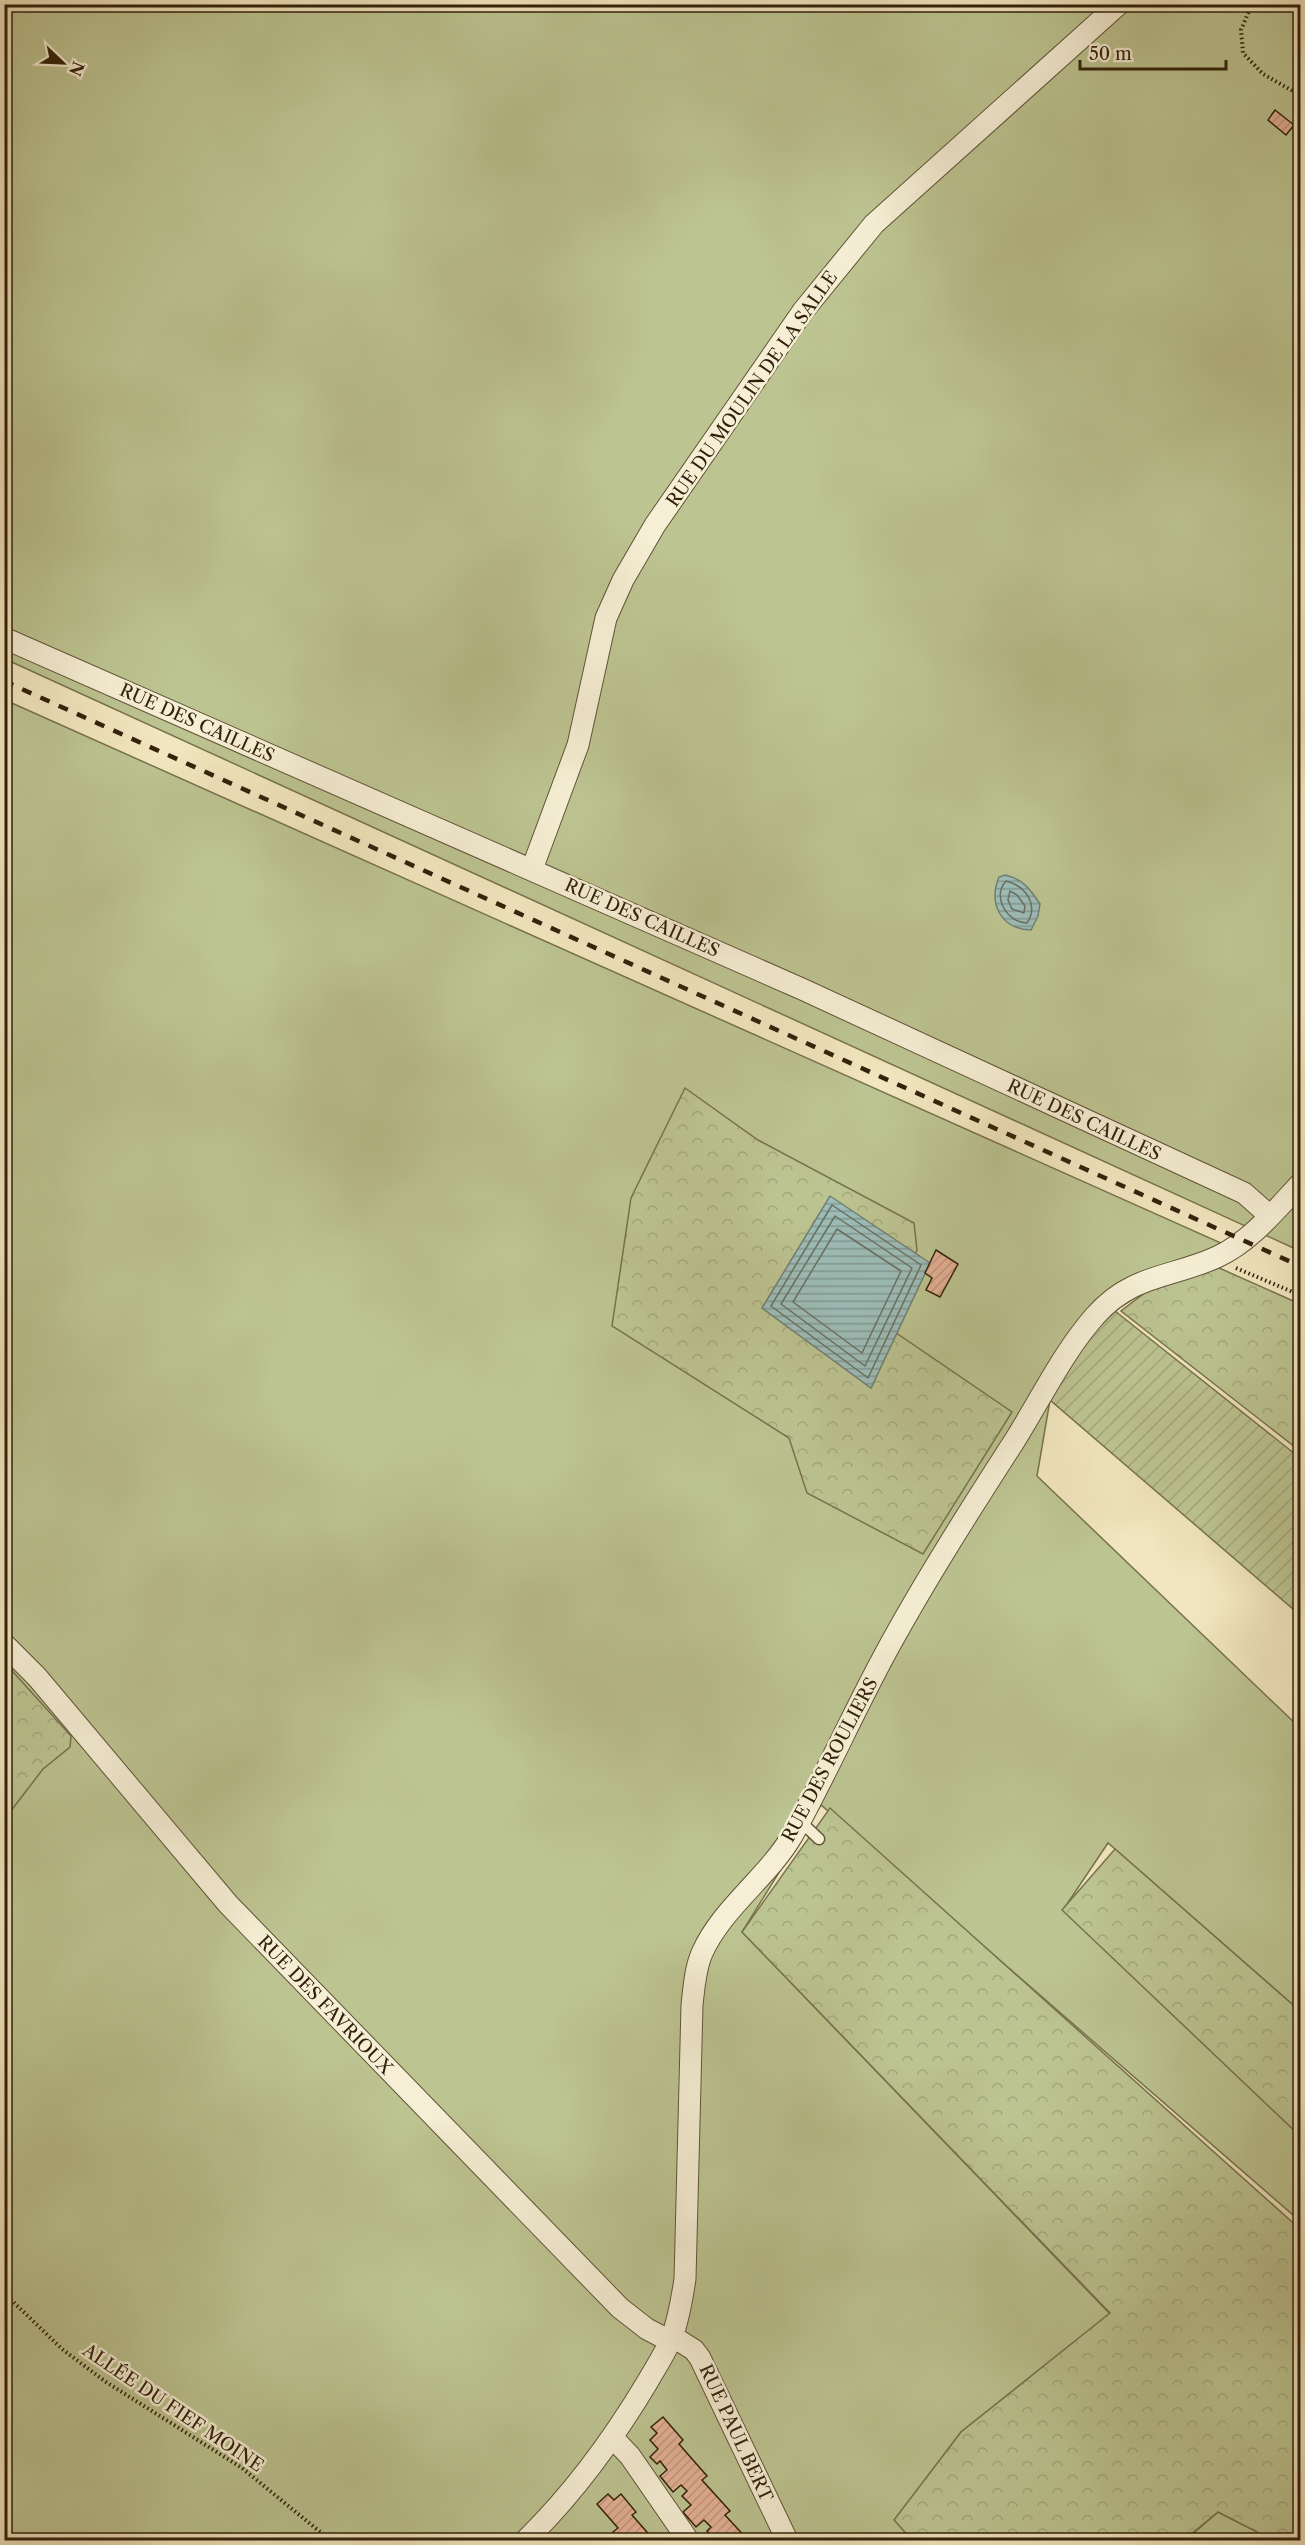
<svg xmlns="http://www.w3.org/2000/svg" width="1305" height="2545" font-family="'Libre Caslon Text',serif">
	<style>
		.grass { fill: #bcc491; stroke: #77724e; stroke-width: 1.5 }
		.forest { fill: url(#forest-crowns); stroke: #77724e; stroke-width: 1.5 }
		.garden { fill: url(#garden-furrows); stroke: #77724e; stroke-width: 1.5 }
		.water { fill: url(#water-rules); stroke: #727f74; stroke-width: 1.5 }
		.lines { fill: none; stroke-linecap: round; stroke-linejoin: round }
		.shore { stroke: #687062; stroke-width: 1.5 }
		.building { fill: url(#building-hatch); stroke: #32210a; stroke-width: 1.5 }
		.lane-casing { stroke: #625237; stroke-width: 13 }
		.street-casing { stroke: #625237; stroke-width: 23 }
		.path { stroke: #32210a; stroke-width: 4; stroke-dasharray: 1.5 3; stroke-linecap: butt }
		.lane { stroke: #f6efd5; stroke-width: 10 }
		.street { stroke: #f6efd5; stroke-width: 21 }
		.rail { stroke: #32210a; stroke-width: 4.5; stroke-dasharray: 10 10; stroke-linecap: butt }
		.labels { text-anchor: middle; dominant-baseline: central; stroke-width: 5; stroke-linejoin: round; paint-order: stroke }
		.street-label { font-size: 18px; fill: #32210a; stroke: #f6efd5 }
	</style>
	<defs>
		<pattern id="forest-crowns" width="20" height="18" patternUnits="userSpaceOnUse" patternTransform="scale(1.5)"><rect width="20" height="18" fill="#bcc491"/><path d="M2 6a3 3 0 1 1 6 0M12 15a3 3 0 1 1 6 0" fill="none" stroke="#a2a87c"/></pattern>
		<pattern id="garden-furrows" width="10" height="10" patternUnits="userSpaceOnUse" patternTransform="scale(1.5)"><rect width="10" height="10" fill="#bcc491"/><path d="M-1 1l2-2M0 10L10 0M9 11l2-2" fill="none" stroke="#a2a87c"/></pattern>
		<pattern id="water-rules" width="6" height="5" patternUnits="userSpaceOnUse" patternTransform="scale(1.5)"><rect width="6" height="5" fill="#9dbeba"/><path d="M0 2.5h6" fill="none" stroke="#819a95"/></pattern>
		<pattern id="building-hatch" width="6" height="6" patternUnits="userSpaceOnUse" patternTransform="scale(1.5)"><rect width="6" height="6" fill="#e3b095"/><path d="M-1 1l2-2M0 6l6-6M5 7l2-2" fill="none" stroke="#c3977f"/></pattern>
	</defs>
	<rect width="100%" height="100%" fill="#f1e6bf"/>
	<filter id="stains"><feTurbulence type="fractalNoise" baseFrequency=".00333" numOctaves="4"/><feColorMatrix values="0 0 0 0 .2 0 0 0 0 .09 0 0 0 0 .02 0 0 0 .5 -.17"/></filter>
	<radialGradient id="worn" r=".72"><stop offset=".6" stop-color="#630" stop-opacity="0"/><stop offset="1" stop-color="#630" stop-opacity=".3"/></radialGradient>
	<!-- grass -->
	<path class="grass" d="M 5,5 L 1300,5 L 1300,1251 L 5,659 Z
		M 5,700 L 1221,1243 L 1114,1311 L 1050,1400 L 1037,1476 L 1300,1728 L 1300,2011 L 1108,1843 L 1063,1910 L 1300,2135 L 1300,2221 L 821,1805 L 742,1932 L 1110,2314 L 961,2432 L 895,2520 L 912,2540 L 5,2540 Z
		M 1218,2512 L 1273,2540 L 1186,2540 Z"/>
	<!-- forest -->
	<path class="forest" d="M 685,1088 L 758,1140 L 914,1223 L 917,1250 L 886,1326 L 1012,1412 L 923,1554 L 807,1493 L 789,1438 L 612,1326 L 631,1198 Z
		M 1217,1267 L 1300,1304 L 1300,1451 L 1121,1311 L 1146,1292 Z
		M 5,1663 L 71,1736 L 70,1747 L 43,1769 L 7,1816 L 4,1815 Z
		M 830,1808 L 1300,2229 L 1300,2540 L 1273,2540 L 1218,2512 L 1184,2540 L 912,2540 L 894,2520 L 961,2432 L 1110,2313 L 742,1932 Z
		M 1115,1849 L 1300,2011 L 1300,2136 L 1062,1910 Z"/>
	<!-- garden -->
	<path class="garden" d="M 1115,1311 L 1300,1458 L 1300,1615 L 1050,1400 L 1089,1337 Z"/>
	<!-- water -->
	<path class="water" d="M 1005,875 C 1023,879 1030,889 1040,904 L 1038,916 L 1031,930 C 1001,929 988,904 999,877 Z
		M 830,1196 L 930,1263 L 871,1388 L 762,1308 Z"/>
	<g class="lines">
		<!-- shore -->
		<path class="shore" d="M 1006,881 C 1026,886 1039,905 1027,923 C 1008,923 991,897 1006,881 Z
			M 1010,891 L 1017,895 L 1025,906 L 1024,913 L 1012,909 L 1008,900 Z
			M 832,1205 L 921,1265 L 868,1378 L 771,1306 Z
			M 835,1216 L 912,1268 L 865,1366 L 781,1304 Z
			M 837,1229 L 901,1271 L 862,1353 L 793,1302 Z"/>
	</g>
	<!-- building -->
	<path class="building" d="M 1275,110 L 1294,125 L 1286,135 L 1268,120 Z
		M 936,1250 L 958,1264 L 940,1297 L 926,1290 L 932,1278 L 925,1273 Z
		M 663,2417 L 683,2440 L 679,2444 L 707,2476 L 702,2480 L 730,2511 L 725,2515 L 748,2540 L 714,2540 L 707,2531 L 711,2527 L 704,2520 L 696,2527 L 683,2512 L 691,2505 L 682,2496 L 687,2491 L 681,2485 L 673,2492 L 660,2476 L 667,2470 L 660,2461 L 657,2464 L 650,2457 L 658,2449 L 650,2440 L 657,2433 L 651,2427 Z
		M 608,2494 L 614,2500 L 621,2494 L 636,2512 L 632,2515 L 654,2540 L 620,2540 L 613,2532 L 618,2528 L 597,2504 Z"/>
	<g class="lines">
		<!-- lane casing -->
		<g class="lane-casing">
			<path id="lane" d="M 800,1821 L 819,1839"/>
		</g>
		<!-- street casing -->
		<g class="street-casing">
			<path id="street" d="M 4,638 L 802,989 L 1244,1193 L 1270,1216
				M 532,869 L 578,745 L 606,618 L 623,580 L 655,525 L 803,311 L 874,224 L 1119,4
				M 4,1644 L 37,1677 L 228,1904 L 620,2308 L 647,2329 L 670,2341
				M 672,2336 L 694,2350 L 700,2358 L 787,2540
				M 612,2437 L 630,2456 L 688,2540
				M 526,2540 C 573,2494 614,2438 648,2381 C 656,2367 666,2352 672,2337 C 679,2318 682,2299 685,2279 L 692,2005 C 694,1988 695,1969 702,1953 C 722,1908 767,1878 792,1836 C 827,1773 856,1706 891,1643 C 929,1574 972,1507 1015,1440 C 1040,1400 1064,1351 1095,1316 C 1132,1274 1171,1278 1217,1257 C 1250,1242 1276,1210 1300,1184"/>
		</g>
		<!-- path -->
		<path class="path" d="M 1252,4 L 1241,30 L 1243,53 L 1263,74 L 1300,95
			M 1236,1268 L 1300,1295
			M 4,2293 L 62,2349 L 106,2382 L 242,2468 L 330,2540"/>
		<!-- lane -->
		<use href="#lane" class="lane"/>
		<!-- street -->
		<use href="#street" class="street"/>
		<!-- rail -->
		<path class="rail" d="M 4,681 L 1300,1266"/>
	</g>
	<g class="labels">
		<!-- street labels -->
		<g class="street-label">
			<text transform="translate(752 389) rotate(-55)">RUE DU MOULIN DE LA SALLE</text>
			<text transform="translate(197 723) rotate(24)">RUE DES CAILLES</text>
			<text transform="translate(642 918) rotate(24)">RUE DES CAILLES</text>
			<text transform="translate(1084 1120) rotate(25)">RUE DES CAILLES</text>
			<text transform="translate(830 1760) rotate(-62)">RUE DES ROULIERS</text>
			<text transform="translate(325 2005) rotate(46)">RUE DES FAVRIOUX</text>
			<text transform="translate(173 2408) rotate(34)">ALLÉE DU FIEF MOINE</text>
			<text transform="translate(736 2433) rotate(65)">RUE PAUL BERT</text>
		</g>
	</g>
	<!-- margin -->
	<rect width="1305" height="2545" fill="none" stroke="#f1e6bf" stroke-width="24"/>
	<rect x="6" y="6" width="1293" height="2533" fill="none" stroke="#32210a" stroke-width="3"/>
	<rect x="12" y="12" width="1281" height="2521" fill="none" stroke="#32210a" stroke-width="1.5"/>
	<!-- north arrow -->
	<g transform="translate(63 63) rotate(113)" stroke="#f6efd5" stroke-width="4.5" paint-order="stroke">
	<path d="M0-4.5L10 22L0 15L-10 22Z" fill="#32210a"/>
	<text y="-9" font-size="16" font-weight="bold" text-anchor="middle" fill="#32210a">N</text>
	</g>
	<!-- scale -->
	<path d="M1080 60v9h146v-9" fill="none" stroke="#32210a" stroke-width="3"/>
	<text x="1089" y="60" font-size="18" fill="#32210a" stroke="#f6efd5" stroke-width="4.5" paint-order="stroke">50 m</text>
	<rect width="100%" height="100%" filter="url(#stains)"/>
	<rect width="100%" height="100%" fill="url(#worn)"/>
</svg>
